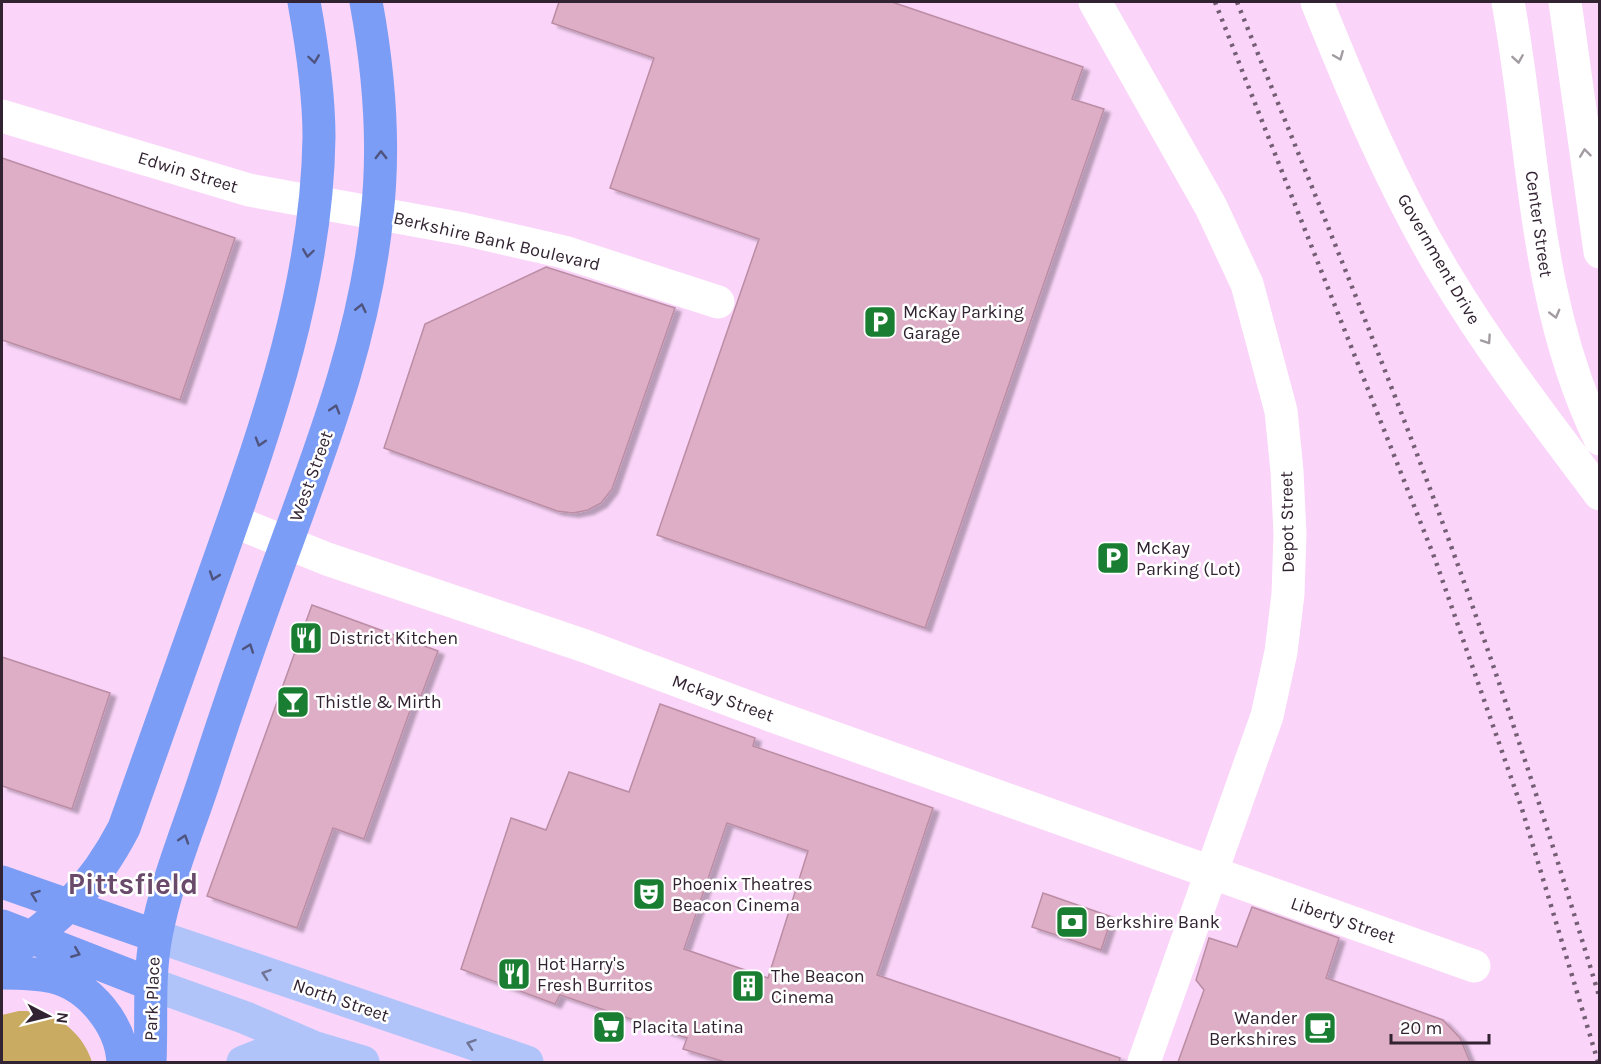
<svg xmlns="http://www.w3.org/2000/svg" width="1601" height="1064" font-family="Karla,sans-serif">
	<style>
		.green { fill: #caab62 }
		.building { fill: #deaec7; stroke: #bb8da4; stroke-width: 1.5; fill-rule: evenodd; filter: url(#shadow) }
		.lines { fill: none; stroke-linecap: round; stroke-linejoin: round }
		.minor { stroke: #fff; stroke-width: 33 }
		.major { stroke: #b0c4f9; stroke-width: 33 }
		.highway { stroke: #7b9df5; stroke-width: 33 }
		.rail { stroke: #745e74; stroke-width: 4.5; stroke-dasharray: 3 6; stroke-linecap: butt }
		.oneway { stroke: #a29ca2 }
		.oneway2 { stroke: #4f547f }
		.oneway3 { stroke: #707495 }
		.labels { text-anchor: middle; dominant-baseline: central; stroke-width: 5; stroke-linejoin: round; paint-order: stroke }
		.street-label { font-size: 18px; fill: #312331; stroke: #fff }
		.poi-label { font-size: 18px; fill: #312331; stroke: #fff; text-anchor: start }
		.town-label { font-size: 30px; font-weight: bold; fill: #6a4a6a; stroke: #fff }
	</style>
	<defs>
		<filter id="shadow"><feDropShadow dx="6" dy="4" stdDeviation="1.5" flood-color="#0004"/></filter>
	</defs>
	<rect width="100%" height="100%" fill="#fad4f9"/>
	<!-- green -->
	<path class="green" d="M 19,1011 C 53,1010 81,1029 92,1062 L 2,1062 L 2,1015 Z"/>
	<!-- building -->
	<path class="building" d="M 559,2 L 892,2 L 1083,67 L 1072,99 L 1104,109 L 925,628 L 657,535 L 759,239 L 610,188 L 654,58 L 552,23 Z
		M 2,158 L 235,238 L 180,400 L 2,340 Z
		M 546,267 L 675,308 L 612,489 L 601,503 L 588,510 L 573,513 L 557,511 L 384,448 L 425,324 Z
		M 312,605 L 438,651 L 421,696 L 416,694 L 364,839 L 333,828 L 297,928 L 207,896 Z
		M 2,657 L 110,693 L 72,809 L 2,786 Z
		M 660,704 L 755,738 L 753,746 L 933,808 L 877,975 L 1120,1058 L 1119,1062 L 725,1062 L 683,1049 L 687,1038 L 560,995 L 555,1004 L 461,969 L 511,818 L 546,830 L 569,772 L 629,792 ZM 727,823 L 808,851 L 768,978 L 684,949 Z
		M 1043,893 L 1112,917 L 1101,950 L 1032,927 Z
		M 1252,907 L 1339,938 L 1326,978 L 1443,1020 L 1460,1038 L 1470,1062 L 1178,1062 L 1204,990 L 1196,980 L 1209,938 L 1237,947 Z"/>
	<g class="lines">
		<!-- minor -->
		<path class="minor" d="M 1095,2 L 1211,207 L 1247,284 L 1281,411 L 1287,471 L 1290,534 L 1288,594 L 1281,652 L 1267,716 L 1144,1062
			M 1317,2 C 1354,94 1393,188 1445,274 C 1491,351 1546,422 1600,494
			M 1508,2 C 1535,149 1533,301 1600,439
			M 1565,2 L 1600,252
			M 2,116 L 249,190 L 463,229 L 564,252 L 718,302
			M 233,521 L 327,559 L 585,646 L 770,715 L 1474,966"/>
		<!-- major -->
		<path class="major" d="M 156,936 L 527,1062
			M 151,984 L 246,1018 L 313,1047 L 363,1062
			M 243,1062 L 266,1053 L 313,1047"/>
		<!-- highway -->
		<path class="highway" d="M 2,882 L 156,936
			M 2,926 L 151,984
			M 2,959 C 57,920 92,890 124,828 C 157,737 189,646 221,555 C 269,419 317,282 319,137 C 319,91 312,46 304,2
			M 2,973 C 19,973 36,973 53,977 C 90,986 121,1025 123,1062
			M 150,1062 C 152,1020 148,978 156,936 C 166,882 188,830 205,778 C 231,698 259,618 288,539 C 327,433 366,328 377,215 C 385,144 379,72 366,2"/>
		<!-- rail -->
		<path class="rail" d="M 1215,2 L 1435,559 L 1522,809 L 1598,1062
			M 1237,2 C 1301,160 1366,318 1426,478 C 1490,649 1547,823 1600,999"/>
	</g>
	<!-- one-way arrows -->
	<defs><path id="oneway-chevron" d="M-2-3.5L2.5 0L-2 3.5" fill="none" stroke-width="1.6" stroke-linecap="round" stroke-linejoin="round" transform="scale(1.5)"/></defs>
	<g class="oneway">
		<use href="#oneway-chevron" transform="translate(1339 56) rotate(68)"/>
		<use href="#oneway-chevron" transform="translate(1518 59) rotate(81)"/>
		<use href="#oneway-chevron" transform="translate(1585 153) rotate(-97)"/>
		<use href="#oneway-chevron" transform="translate(1555 314) rotate(75)"/>
		<use href="#oneway-chevron" transform="translate(1487 340) rotate(56)"/>
	</g>
	<g class="oneway2">
		<use href="#oneway-chevron" transform="translate(314 59) rotate(82)"/>
		<use href="#oneway-chevron" transform="translate(381 155) rotate(-90)"/>
		<use href="#oneway-chevron" transform="translate(308 253) rotate(98)"/>
		<use href="#oneway-chevron" transform="translate(361 308) rotate(-77)"/>
		<use href="#oneway-chevron" transform="translate(335 409) rotate(-73)"/>
		<use href="#oneway-chevron" transform="translate(260 442) rotate(107)"/>
		<use href="#oneway-chevron" transform="translate(214 576) rotate(109)"/>
		<use href="#oneway-chevron" transform="translate(249 648) rotate(-70)"/>
		<use href="#oneway-chevron" transform="translate(184 839) rotate(-72)"/>
		<use href="#oneway-chevron" transform="translate(35 895) rotate(-160)"/>
		<use href="#oneway-chevron" transform="translate(76 953) rotate(22)"/>
	</g>
	<g class="oneway3">
		<use href="#oneway-chevron" transform="translate(266 974) rotate(-161)"/>
		<use href="#oneway-chevron" transform="translate(471 1044) rotate(-161)"/>
	</g>
	<!-- icons -->
	<defs>
		<g id="parking-square" transform="scale(1.725)"><rect x="-9" y="-9" width="18" height="18" rx="4" fill="#197e31" stroke="#fff"/><path d="M-3.5-5.5H1a3.5 3.5 0 0 1 0 7H-1V5.5H-3.5ZM-1-3.4V-.6H.8a1.4 1.4 0 0 0 0-2.8Z" fill="#fff"/></g>
		<g id="restaurant-square" transform="scale(1.725)"><rect x="-9" y="-9" width="18" height="18" rx="4" fill="#197e31" stroke="#fff"/><path d="M-5-6h1v4h1v-4h1v4h1v-4h1v5L-1.5 .5V6h-2V.5L-5-1ZM5-6V6H3V1.5H1.5Q1.5-4 5-6Z" fill="#fff"/></g>
		<g id="bar-square" transform="scale(1.725)"><rect x="-9" y="-9" width="18" height="18" rx="4" fill="#197e31" stroke="#fff"/><path d="M-6-5H6L.8 .8V4.5H3.5V6h-7V4.5H-.8V.8Z" fill="#fff"/></g>
		<g id="theatre-square" transform="scale(1.725)"><rect x="-9" y="-9" width="18" height="18" rx="4" fill="#197e31" stroke="#fff"/><path d="M-5-5.5Q0-4 5-5.5V0Q5 5 0 6Q-5 5-5 0ZM-3.3-2.5H-1v1.5H-3.3ZM1-2.5H3.3v1.5H1ZM-2.8 1Q0 5.5 2.8 1Z" fill="#fff"/></g>
		<g id="bank-square" transform="scale(1.725)"><rect x="-9" y="-9" width="18" height="18" rx="4" fill="#197e31" stroke="#fff"/><path d="M-6-4H6V4H-6ZM0-2.3a2.3 2.3 0 1 0 0 4.6a2.3 2.3 0 1 0 0-4.6Z" fill="#fff"/></g>
		<g id="building-square" transform="scale(1.725)"><rect x="-9" y="-9" width="18" height="18" rx="4" fill="#197e31" stroke="#fff"/><path d="M-4-6H4V6H1V3H-1V6H-4ZM-2.5-4.3h1.7v1.8h-1.7ZM.8-4.3h1.7v1.8H.8ZM-2.5-1h1.7V.8h-1.7ZM.8-1h1.7V.8H.8Z" fill="#fff"/></g>
		<g id="supermarket-square" transform="scale(1.725)"><rect x="-9" y="-9" width="18" height="18" rx="4" fill="#197e31" stroke="#fff"/><path d="M-6-5.5h2.5l.6 2H6L4.5 2H-2.5L-4.4-4H-6ZM-1.5 3.2a1.3 1.3 0 1 0 .1 0ZM3 3.2a1.3 1.3 0 1 0 .1 0Z" fill="#fff"/></g>
		<g id="cafe-square" transform="scale(1.725)"><rect x="-9" y="-9" width="18" height="18" rx="4" fill="#197e31" stroke="#fff"/><path d="M-5.5-4.5H6V0H3Q3 3.5 0 3.5H-2.5Q-5.5 3.5-5.5 0ZM3-3.2v2h1.7v-2ZM-6 4.5H4V6H-6Z" fill="#fff"/></g>
	</defs>
	<g fill-rule="evenodd">
		<use href="#parking-square" x="880" y="322"/>
		<use href="#parking-square" x="1113" y="558"/>
		<use href="#restaurant-square" x="306" y="638"/>
		<use href="#bar-square" x="293" y="702"/>
		<use href="#theatre-square" x="649" y="894"/>
		<use href="#bank-square" x="1072" y="922"/>
		<use href="#restaurant-square" x="514" y="974"/>
		<use href="#building-square" x="748" y="986"/>
		<use href="#supermarket-square" x="609" y="1027"/>
		<use href="#cafe-square" x="1320" y="1028"/>
	</g>
	<g class="labels">
		<!-- street labels -->
		<g class="street-label">
			<text transform="translate(188 172) rotate(17)">Edwin Street</text>
			<text transform="translate(1539 224) rotate(82)">Center Street</text>
			<text transform="translate(497 241) rotate(13)">Berkshire Bank Boulevard</text>
			<text transform="translate(1439 259) rotate(60)">Government Drive</text>
			<text transform="translate(311 476) rotate(-70)">West Street</text>
			<text transform="translate(1287 522) rotate(-91)">Depot Street</text>
			<text transform="translate(723 698) rotate(20)">Mckay Street</text>
			<text transform="translate(1343 920) rotate(19)">Liberty Street</text>
			<text transform="translate(152 999) rotate(-88)">Park Place</text>
			<text transform="translate(341 1000) rotate(19)">North Street</text>
		</g>
		<!-- poi labels -->
		<g class="poi-label">
			<text x="903" y="312">McKay Parking<tspan x="903" dy="21">Garage</tspan></text>
			<text x="1136" y="548">McKay<tspan x="1136" dy="21">Parking (Lot)</tspan></text>
			<text x="329" y="638">District Kitchen</text>
			<text x="316" y="702">Thistle &amp; Mirth</text>
			<text x="672" y="884">Phoenix Theatres<tspan x="672" dy="21">Beacon Cinema</tspan></text>
			<text x="1095" y="922">Berkshire Bank</text>
			<text x="537" y="964">Hot Harry's<tspan x="537" dy="21">Fresh Burritos</tspan></text>
			<text x="771" y="976">The Beacon<tspan x="771" dy="21">Cinema</tspan></text>
			<text x="1297" y="1018" text-anchor="end">Wander<tspan x="1297" dy="21">Berkshires</tspan></text>
			<text x="632" y="1027">Placita Latina</text>
		</g>
		<!-- town labels -->
		<g class="town-label">
			<text x="133" y="884">Pittsfield</text>
		</g>
	</g>
	<!-- border -->
	<rect width="1601" height="1064" fill="none" stroke="#312331" stroke-width="6"/>
	<!-- north arrow -->
	<g transform="translate(48 1016) rotate(97)" stroke="#ffffff" stroke-width="4.5" paint-order="stroke">
	<path d="M0-4.5L10 22L0 15L-10 22Z" fill="#312331"/>
	<text y="-9" font-size="16" font-weight="bold" text-anchor="middle" fill="#312331">N</text>
	</g>
	<!-- scale -->
	<path d="M1391 1034v9h98v-9" fill="none" stroke="#312331" stroke-width="3"/>
	<text x="1400" y="1034" font-size="18" fill="#312331" stroke="#ffffff" stroke-width="4.5" paint-order="stroke">20 m</text>
</svg>
